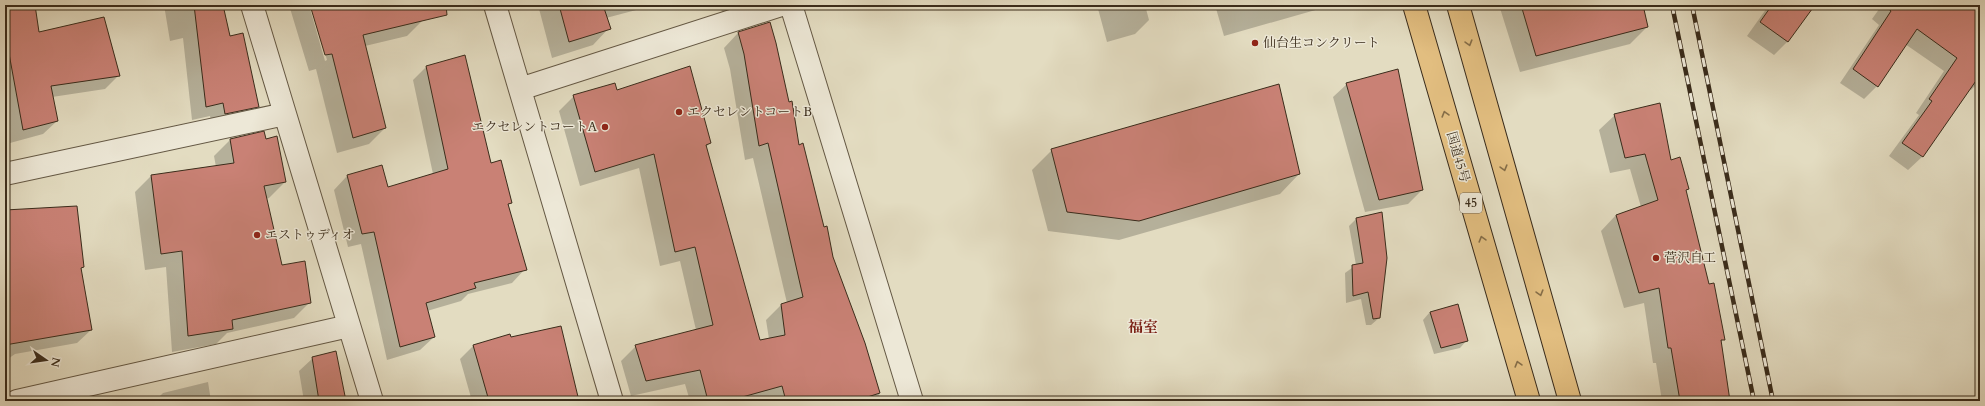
<svg xmlns="http://www.w3.org/2000/svg" width="1985" height="406" font-family="Cardo,'Noto Serif JP',serif">
	<style>
		.shadow { fill: #0003 }
		.building { fill: #c98175; stroke: #3a2c1b }
		.lines { fill: none; stroke-linecap: round; stroke-linejoin: round }
		.minor-casing { stroke: #645844; stroke-width: 24 }
		.highway-casing { stroke: #3a2c1b; stroke-width: 24 }
		.minor { stroke: #ede8d7; stroke-width: 22 }
		.highway { stroke: #e2be80; stroke-width: 22 }
		.rail-casing { stroke: #3a2c1b; stroke-width: 4.5 }
		.rail { stroke: #ede8d7; stroke-width: 3; stroke-dasharray: 9; stroke-linecap: butt }
		.oneway { stroke: #866e48 }
		.poi-dot { fill: #8f2418; stroke: #ede8d7; stroke-width: 1.5 }
		.labels { text-anchor: middle; dominant-baseline: central; stroke-width: 3; stroke-linejoin: round; paint-order: stroke }
		.shield { fill: #ede8d7; stroke: #706453; stroke-width: 1 }
		.shield-label { font-size: 12px; font-weight: bold; fill: #3a2c1b }
		.poi-label { font-size: 13px; fill: #3a2c1b; stroke: #ede8d7; text-anchor: start }
		.street-label { font-size: 13px; fill: #3a2c1b; stroke: #ede8d7 }
		.quarter-label { font-size: 15px; font-weight: bold; fill: #7a1f14; stroke: #ede8d7 }
	</style>
	<rect width="100%" height="100%" fill="#e3dcc1"/>
	<filter id="stains"><feTurbulence type="fractalNoise" baseFrequency=".005" numOctaves="4"/><feColorMatrix values="0 0 0 0 .2 0 0 0 0 .09 0 0 0 0 .02 0 0 0 .5 -.17"/></filter>
	<radialGradient id="worn" r=".72"><stop offset=".6" stop-color="#630" stop-opacity="0"/><stop offset="1" stop-color="#630" stop-opacity=".3"/></radialGradient>
	<!-- shadow -->
	<path class="shadow" d="M 5,5 L 34,5 L 39,33 L 118,76 L 105,89 L 52,97 L 57,121 L 43,134 L 10,143 L 5,117 Z
		M 164,5 L 222,5 L 229,37 L 258,106 L 244,120 L 212,127 L 210,116 L 192,120 L 183,38 L 170,41 Z
		M 289,5 L 309,5 L 325,61 L 327,60 L 311,5 L 421,5 L 423,20 L 407,36 L 365,46 L 385,128 L 369,144 L 337,153 L 316,69 L 309,71 Z
		M 538,5 L 655,5 L 606,18 L 609,28 L 593,45 L 552,58 Z
		M 720,5 L 754,5 L 724,19 Z
		M 1097,5 L 1145,5 L 1149,20 L 1135,34 L 1107,42 Z
		M 1215,5 L 1333,5 L 1224,36 Z
		M 1499,5 L 1642,5 L 1647,27 L 1630,44 L 1520,72 Z
		M 1769,5 L 1814,5 L 1788,41 L 1774,55 L 1747,36 Z
		M 1882,5 L 1980,5 L 1980,81 L 1971,90 L 1969,89 L 1922,157 L 1908,170 L 1889,156 L 1919,115 L 1916,113 L 1944,71 L 1905,44 L 1877,86 L 1864,99 L 1840,83 L 1879,25 L 1872,19 Z
		M 738,33 L 798,146 L 823,229 L 864,343 L 881,401 L 690,401 L 685,384 L 631,396 L 621,361 L 636,346 L 696,330 L 680,261 L 660,266 L 639,168 L 580,186 L 559,111 L 574,96 L 616,91 L 710,143 L 706,147 L 759,341 L 769,339 L 766,320 L 781,305 L 787,303 L 753,158 L 745,160 L 730,69 L 724,48 Z
		M 427,66 L 490,164 L 511,202 L 507,206 L 525,269 L 512,283 L 468,294 L 461,301 L 427,311 L 434,337 L 420,350 L 387,360 L 361,244 L 348,247 L 334,190 L 347,176 L 387,188 L 433,174 L 413,80 Z
		M 1347,84 L 1422,190 L 1408,204 L 1365,212 L 1333,97 Z
		M 1615,115 L 1670,161 L 1688,188 L 1685,191 L 1723,339 L 1721,342 L 1729,401 L 1662,401 L 1656,363 L 1653,363 L 1644,303 L 1624,308 L 1601,231 L 1616,215 L 1641,207 L 1630,169 L 1610,173 L 1599,130 Z
		M 264,132 L 265,140 L 285,182 L 269,198 L 266,199 L 282,267 L 310,302 L 294,318 L 227,333 L 216,344 L 172,352 L 166,267 L 145,270 L 135,192 L 151,176 L 216,167 L 214,156 L 230,140 Z
		M 1052,150 L 1299,174 L 1280,194 L 1119,240 L 1048,231 L 1032,170 Z
		M 5,211 L 83,267 L 80,270 L 91,330 L 77,343 L 15,354 L 5,361 Z
		M 1356,219 L 1379,318 L 1371,325 L 1366,325 L 1361,299 L 1346,303 L 1345,273 L 1356,265 L 1349,226 Z
		M 1430,312 L 1467,340 L 1460,348 L 1434,354 L 1423,320 Z
		M 509,336 L 577,397 L 581,396 L 582,401 L 472,401 L 460,359 L 473,346 Z
		M 313,358 L 345,401 L 304,401 L 299,371 Z
		M 208,382 L 211,401 L 155,401 L 163,393 Z"/>
	<!-- building -->
	<path class="building" d="M 5,5 L 35,5 L 39,32 L 104,17 L 120,76 L 51,86 L 58,121 L 23,130 L 8,48 L 5,48 Z
		M 194,5 L 223,5 L 230,36 L 243,33 L 259,107 L 225,114 L 223,103 L 206,107 Z
		M 310,5 L 446,5 L 447,15 L 363,35 L 386,128 L 353,138 L 332,54 L 325,55 Z
		M 559,5 L 603,5 L 611,29 L 569,42 Z
		M 1521,5 L 1643,5 L 1648,27 L 1536,56 Z
		M 1772,5 L 1815,5 L 1788,42 L 1760,22 Z
		M 1884,5 L 1980,5 L 1980,75 L 1923,157 L 1902,143 L 1932,101 L 1929,99 L 1957,58 L 1917,29 L 1878,87 L 1853,69 L 1891,11 Z
		M 770,22 L 776,43 L 789,102 L 792,101 L 799,145 L 803,143 L 824,227 L 827,226 L 833,257 L 865,343 L 880,393 L 855,401 L 786,401 L 782,386 L 728,401 L 708,401 L 700,370 L 646,381 L 635,345 L 713,325 L 695,247 L 675,252 L 654,154 L 595,172 L 573,95 L 615,83 L 617,90 L 690,66 L 711,143 L 706,145 L 760,340 L 785,335 L 781,304 L 803,297 L 768,143 L 759,146 L 744,54 L 738,32 Z
		M 465,55 L 491,163 L 501,160 L 512,203 L 508,204 L 527,270 L 474,283 L 476,288 L 426,303 L 435,337 L 400,347 L 374,232 L 362,234 L 347,175 L 382,165 L 388,187 L 448,169 L 426,66 Z
		M 1398,69 L 1423,190 L 1379,200 L 1346,83 Z
		M 1279,84 L 1300,174 L 1139,221 L 1067,212 L 1051,149 Z
		M 1660,103 L 1671,160 L 1680,157 L 1689,189 L 1686,190 L 1709,284 L 1714,283 L 1725,340 L 1721,340 L 1730,401 L 1680,401 L 1671,348 L 1668,348 L 1659,288 L 1639,293 L 1616,215 L 1658,200 L 1645,154 L 1625,158 L 1614,114 Z
		M 264,131 L 266,139 L 277,136 L 286,182 L 264,186 L 282,265 L 305,261 L 311,303 L 232,320 L 233,329 L 188,336 L 182,251 L 161,254 L 151,175 L 234,163 L 230,139 Z
		M 77,206 L 84,267 L 81,268 L 92,330 L 5,345 L 5,210 Z
		M 1382,212 L 1387,258 L 1380,318 L 1373,319 L 1368,292 L 1353,296 L 1352,265 L 1363,263 L 1356,218 Z
		M 1458,304 L 1468,341 L 1441,348 L 1430,312 Z
		M 561,326 L 579,401 L 489,401 L 473,345 L 510,334 L 511,337 Z
		M 336,351 L 346,401 L 319,401 L 312,357 Z"/>
	<g class="lines">
		<!-- minor casing -->
		<g class="minor-casing">
			<path id="minor" d="M 252,5 L 372,401
				M 495,5 L 612,401
				M 791,5 L 912,401
				M 520,89 L 781,5
				M 5,174 L 285,114
				M 17,401 L 349,326"/>
		</g>
		<!-- highway casing -->
		<g class="highway-casing">
			<path id="highway" d="M 1414,5 L 1529,401
				M 1458,5 L 1570,401"/>
		</g>
		<!-- minor -->
		<use href="#minor" class="minor"/>
		<!-- highway -->
		<use href="#highway" class="highway"/>
		<!-- rail casing -->
		<g class="rail-casing">
			<path id="rail" d="M 1672,5 L 1754,401
				M 1692,5 L 1773,401"/>
		</g>
		<!-- rail -->
		<use href="#rail" class="rail"/>
	</g>
	<!-- one-way arrows -->
	<defs><path id="oneway-chevron" d="M-2-3.5L2.5 0L-2 3.5" fill="none" stroke-width="1.6" stroke-linecap="round" stroke-linejoin="round"/></defs>
	<g class="oneway">
		<use href="#oneway-chevron" transform="translate(1469 43) rotate(74)"/>
		<use href="#oneway-chevron" transform="translate(1445 114) rotate(-106)"/>
		<use href="#oneway-chevron" transform="translate(1504 168) rotate(74)"/>
		<use href="#oneway-chevron" transform="translate(1482 239) rotate(-106)"/>
		<use href="#oneway-chevron" transform="translate(1540 293) rotate(74)"/>
		<use href="#oneway-chevron" transform="translate(1518 364) rotate(-106)"/>
	</g>
	<!-- markers -->
	<g class="poi-dot">
		<circle cx="1255" cy="43" r="4"/>
		<circle cx="679" cy="112" r="4"/>
		<circle cx="605" cy="127" r="4"/>
		<circle cx="257" cy="235" r="4"/>
		<circle cx="1656" cy="258" r="4"/>
	</g>
	<g class="labels">
		<!-- shield labels -->
		<rect class="shield" x="1460" y="193" width="22" height="20" rx="3"/>
		<g class="shield-label">
			<text x="1471" y="203">45</text>
		</g>
		<!-- poi labels -->
		<g class="poi-label">
			<text x="1263" y="43">仙台生コンクリート</text>
			<text x="687" y="112">エクセレントコートB</text>
			<text x="597" y="127" text-anchor="end">エクセレントコートA</text>
			<text x="265" y="235">エストゥディオ</text>
			<text x="1664" y="258">菅沢自工</text>
		</g>
		<!-- street labels -->
		<g class="street-label">
			<text transform="translate(1458 157) rotate(74)">国道45号</text>
		</g>
		<!-- quarter labels -->
		<g class="quarter-label">
			<text x="1143" y="327">福室</text>
		</g>
	</g>
	<!-- margin -->
	<rect width="1985" height="406" fill="none" stroke="#e3dcc1" stroke-width="20"/>
	<rect x="6" y="6" width="1973" height="394" fill="none" stroke="#3a2c1b" stroke-width="2"/>
	<rect x="10" y="10" width="1965" height="386" fill="none" stroke="#3a2c1b"/>
	<!-- north arrow -->
	<g transform="translate(46 360) rotate(103)" stroke="#ede8d7" stroke-width="3" paint-order="stroke">
	<path d="M0-3L7 15L0 10L-7 15Z" fill="#3a2c1b"/>
	<text y="-6" font-size="11" font-weight="bold" text-anchor="middle" fill="#3a2c1b">N</text>
	</g>
	<rect width="100%" height="100%" filter="url(#stains)"/>
	<rect width="100%" height="100%" fill="url(#worn)"/>
</svg>
